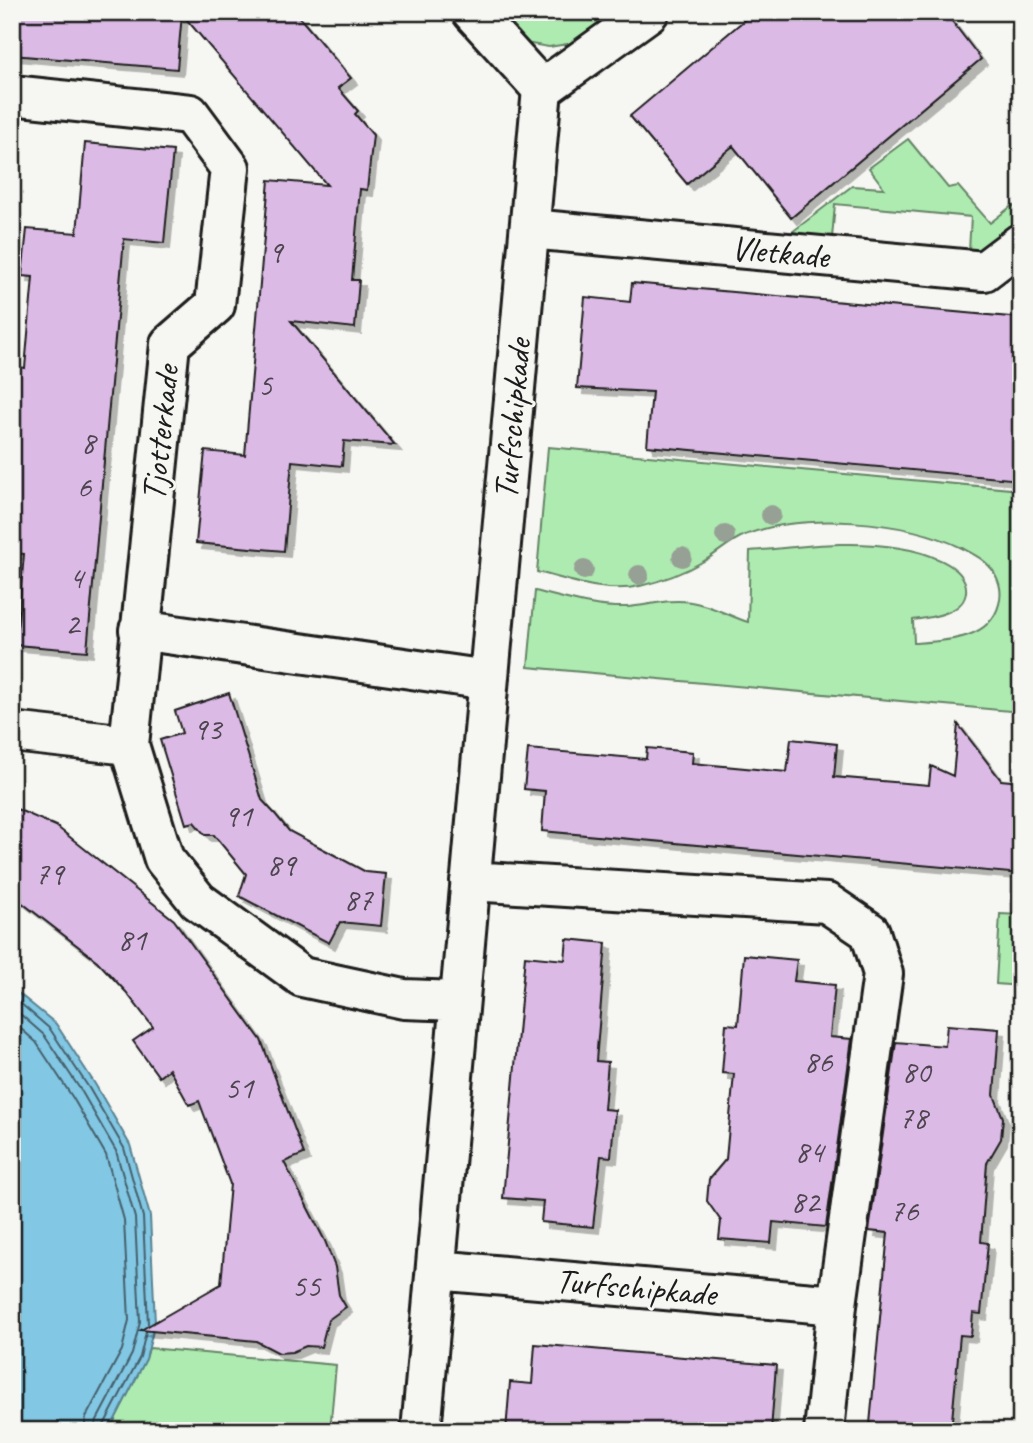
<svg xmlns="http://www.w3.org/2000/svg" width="1033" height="1443" font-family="Caveat,sans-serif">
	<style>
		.green { fill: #aeebb1; stroke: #658466; stroke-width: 2 }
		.water { fill: #82c7e3; stroke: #598393; stroke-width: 2 }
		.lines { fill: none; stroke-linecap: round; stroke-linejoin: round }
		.shore { stroke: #45606c; stroke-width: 2 }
		.building { fill: #dcbae6; stroke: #1c1c1c; stroke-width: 2; filter: url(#shadow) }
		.street-casing { stroke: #1c1c1c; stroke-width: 44 }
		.secondary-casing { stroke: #1c1c1c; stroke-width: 44 }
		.street { stroke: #f6f6f2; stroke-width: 38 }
		.secondary { stroke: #f6f6f2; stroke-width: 38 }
		.tree { fill: #96a095 }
		.labels { text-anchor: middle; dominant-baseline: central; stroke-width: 6; stroke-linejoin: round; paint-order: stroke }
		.number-label { font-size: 32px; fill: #4c444e }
		.street-label { font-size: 35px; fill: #1c1c1c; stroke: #f6f6f2 }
	</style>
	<defs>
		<filter id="shadow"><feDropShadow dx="6" dy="6" stdDeviation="0" flood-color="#0004"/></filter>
	</defs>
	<rect width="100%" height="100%" fill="#f6f6f2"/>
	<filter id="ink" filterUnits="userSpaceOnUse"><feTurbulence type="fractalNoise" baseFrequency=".0143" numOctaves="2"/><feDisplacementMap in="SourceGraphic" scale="14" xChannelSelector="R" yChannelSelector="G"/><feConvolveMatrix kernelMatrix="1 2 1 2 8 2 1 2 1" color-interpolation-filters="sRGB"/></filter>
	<g filter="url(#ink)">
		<!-- green -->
		<path class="green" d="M 510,12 L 625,12 L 592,40 L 549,47 L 519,42 L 506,32 Z
			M 908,139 L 948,188 L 958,186 L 990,223 L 1013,205 L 1021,215 L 1021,222 L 985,251 L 969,250 L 971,217 L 835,204 L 832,238 L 792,232 L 852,186 L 884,188 L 869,168 Z
			M 548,447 L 1021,490 L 1021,712 L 528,667 L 535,591 C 565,598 595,608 626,607 C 648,606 668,598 691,602 C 711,605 729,616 748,622 L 750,551 C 800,547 850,539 900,548 C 920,551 969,564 966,592 C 965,602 959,607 950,611 C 939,617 925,618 913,620 L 914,643 C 945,641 990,640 999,604 C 1002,594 1000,583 995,574 C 988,561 975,555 962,548 C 905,520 804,512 745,535 C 730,541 718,553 704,561 C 685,572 662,581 640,586 C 605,594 570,580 537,572 Z
			M 1000,914 L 1021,915 L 1021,986 L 996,984 Z
			M 149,1348 L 336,1365 L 330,1431 L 109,1431 L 146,1359 Z"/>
		<!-- water -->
		<path class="water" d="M 12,988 L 56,1024 L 95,1084 L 130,1145 L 150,1216 L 155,1323 L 146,1359 L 109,1431 L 12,1431 Z"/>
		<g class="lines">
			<!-- shore -->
			<path class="shore" d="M 12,996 L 50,1029 L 89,1088 L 124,1148 L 143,1217 L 148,1324
				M 12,1007 L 44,1035 L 82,1092 L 116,1151 L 135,1218 L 140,1322 L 132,1354 L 96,1422 L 94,1431
				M 12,1021 L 36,1042 L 73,1098 L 106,1155 L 124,1220 L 129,1320 L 122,1350 L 86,1417 L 84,1431
				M 103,1431 L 104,1425 L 140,1357 L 146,1332"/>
		</g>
		<!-- building -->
		<path class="building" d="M 12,12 L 295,12 L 351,78 L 338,88 L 358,111 L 355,114 L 373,135 L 367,190 L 360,189 L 352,280 L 359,280 L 355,328 L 291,321 L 395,445 L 344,441 L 342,466 L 292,461 L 284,551 L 196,543 L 205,451 L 245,455 L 269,180 L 327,185 L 182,14 L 177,69 L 12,55 Z
			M 754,12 L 945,12 L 981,59 L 791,218 L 733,146 L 687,184 L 630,116 Z
			M 85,143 L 173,151 L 164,243 L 124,239 L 87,651 L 16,645 L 24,554 L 12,553 L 12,501 L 20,416 L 12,414 L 12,366 L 25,368 L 33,277 L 22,276 L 27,229 L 77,233 Z
			M 632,283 L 1021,318 L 1021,480 L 647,446 L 652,392 L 577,388 L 585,297 L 630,302 Z
			M 229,693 L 262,800 L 276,815 L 289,831 L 327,851 L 366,872 L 386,874 L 381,926 L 340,922 L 329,943 L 239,896 L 246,874 L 214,835 L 205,835 L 194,822 L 186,824 L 160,740 L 182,733 L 175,711 Z
			M 958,724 L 1001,780 L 1021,782 L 1021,874 L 542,831 L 545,791 L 524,789 L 528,749 L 646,759 L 647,748 L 693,752 L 692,763 L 787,772 L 791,739 L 837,744 L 834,777 L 929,785 L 931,766 L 953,776 Z
			M 12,807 L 56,826 L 174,920 L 261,1040 L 304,1154 L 284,1162 L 325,1241 L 335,1267 L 339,1295 L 346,1307 L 328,1320 L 321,1347 L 306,1346 L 292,1352 L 279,1353 L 256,1341 L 141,1330 L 221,1284 L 230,1184 L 199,1101 L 189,1105 L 169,1069 L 159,1077 L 133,1041 L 153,1027 L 126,992 L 97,961 L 12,895 Z
			M 567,939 L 606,943 L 596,1061 L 608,1062 L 604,1109 L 615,1110 L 611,1157 L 601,1156 L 593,1227 L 541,1222 L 543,1201 L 503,1198 L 525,956 L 565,960 Z
			M 744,955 L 797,960 L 794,981 L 835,985 L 830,1037 L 852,1039 L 826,1227 L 773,1222 L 771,1243 L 719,1239 L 721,1221 L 707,1201 L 709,1179 L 726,1159 L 734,1074 L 722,1073 L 726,1024 L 738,1025 Z
			M 947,1025 L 999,1029 L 994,1095 L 1003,1118 L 1001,1139 L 987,1163 L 981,1242 L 988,1243 L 981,1314 L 973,1313 L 971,1336 L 960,1335 L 951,1431 L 910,1431 L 911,1428 L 870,1424 L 888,1233 L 869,1231 L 896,1042 L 945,1046 Z
			M 535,1344 L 776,1365 L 771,1431 L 506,1431 L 510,1382 L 532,1384 Z"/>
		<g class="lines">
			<!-- street casing -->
			<g class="street-casing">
				<path id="street" d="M 12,95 L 190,114 L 230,168 L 215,305 L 170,344 L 129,745 L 164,859 L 198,901 L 302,977 L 404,999 L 458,1001
					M 530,229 L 984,271 L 1021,243
					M 139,630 L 488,680
					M 12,732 L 129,745
					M 470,881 L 827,903 L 870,932 L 883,974 L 837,1305 L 824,1431
					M 436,1270 L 837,1305
					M 421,1431 L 542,89"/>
			</g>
			<!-- secondary casing -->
			<g class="secondary-casing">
				<path id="secondary" d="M 472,12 L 542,89 L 649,12"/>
			</g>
			<!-- street -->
			<use href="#street" class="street"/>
			<!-- secondary -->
			<use href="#secondary" class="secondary"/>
		</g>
		<!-- trees -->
		<g class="tree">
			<circle cx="771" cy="515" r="10"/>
			<circle cx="725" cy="535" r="10"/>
			<circle cx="682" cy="557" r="10"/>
			<circle cx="584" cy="570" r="10"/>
			<circle cx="639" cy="575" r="10"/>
		</g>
	</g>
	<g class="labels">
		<!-- number labels -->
		<g class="number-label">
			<text x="275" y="251">9</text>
			<text x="265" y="384">5</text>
			<text x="88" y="442">8</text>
			<text x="84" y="486">6</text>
			<text x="76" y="577">4</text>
			<text x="72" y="623">2</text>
			<text x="207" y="728">93</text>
			<text x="238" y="815">91</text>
			<text x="281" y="864">89</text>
			<text x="49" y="873">79</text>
			<text x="358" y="899">87</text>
			<text x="132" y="939">81</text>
			<text x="818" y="1061">86</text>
			<text x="916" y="1071">80</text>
			<text x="239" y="1087">51</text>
			<text x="913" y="1117">78</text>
			<text x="809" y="1151">84</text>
			<text x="805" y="1201">82</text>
			<text x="904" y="1210">76</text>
			<text x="306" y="1285">55</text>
		</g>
		<!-- street labels -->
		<g class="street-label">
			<text transform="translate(780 252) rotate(5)">Vletkade</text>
			<text transform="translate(512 419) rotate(-85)">Turfschipkade</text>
			<text transform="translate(160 433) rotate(-84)">Tjotterkade</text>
			<text transform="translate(636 1287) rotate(5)">Turfschipkade</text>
		</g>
	</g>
	<!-- margin -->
	<rect width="1033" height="1443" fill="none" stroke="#f6f6f2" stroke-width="42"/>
	<rect x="21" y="21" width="991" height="1401" fill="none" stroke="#1c1c1c" stroke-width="2.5" filter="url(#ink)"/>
</svg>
